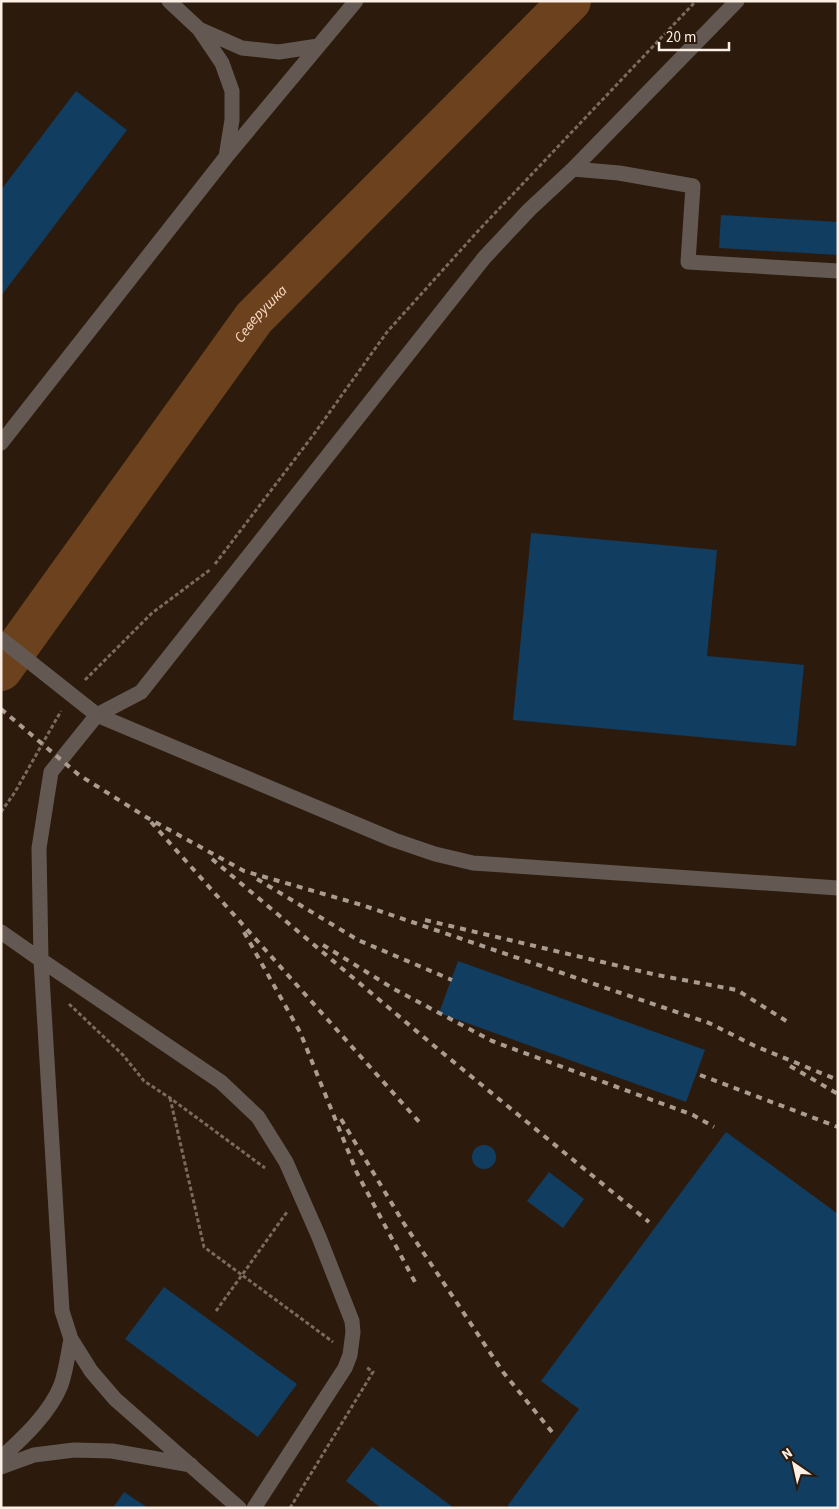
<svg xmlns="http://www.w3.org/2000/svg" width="839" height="1509" font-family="'Source Sans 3',sans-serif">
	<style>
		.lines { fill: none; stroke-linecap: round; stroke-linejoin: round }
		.river { stroke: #6c411d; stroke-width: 42 }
		.building { fill: #113d61 }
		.path { stroke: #7a6b5e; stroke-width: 3; stroke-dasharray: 4 2.5; stroke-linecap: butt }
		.minor { stroke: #635952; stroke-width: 15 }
		.rail { stroke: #aa9c90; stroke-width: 4; stroke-dasharray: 6 6; stroke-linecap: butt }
		.labels { text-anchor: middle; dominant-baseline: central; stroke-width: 4.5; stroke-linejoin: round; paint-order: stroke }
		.water-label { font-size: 15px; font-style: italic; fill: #f9dbc6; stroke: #2c1b0d }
	</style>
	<rect width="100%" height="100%" fill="#2c1b0d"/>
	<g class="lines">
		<!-- river -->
		<path class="river" id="s1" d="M 1,670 L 254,318 L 570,1"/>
	</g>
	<!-- building -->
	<path class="building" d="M 76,91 L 127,130 L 1,296 L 1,190 Z
		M 721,215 L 838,222 L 838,255 L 719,248 Z
		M 531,533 L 717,550 L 707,656 L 804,665 L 796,746 L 513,720 Z
		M 458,961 L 705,1050 L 686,1102 L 439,1013 Z
		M 726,1132 L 838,1214 L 838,1508 L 511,1508 L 508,1505 L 579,1409 L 541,1381 Z
		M472 1157a12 12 0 1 1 24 0a12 12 0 1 1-24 0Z
		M 549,1172 L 584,1199 L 563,1228 L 527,1201 Z
		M 164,1287 L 297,1384 L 258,1437 L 125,1339 Z
		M 372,1447 L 407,1473 L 454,1508 L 381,1508 L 346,1481 Z
		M 124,1492 L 148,1508 L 113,1508 Z"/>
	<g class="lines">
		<!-- path -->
		<path class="path" d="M 215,564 L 314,434 L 387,332 L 478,231 L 696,1
			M 85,680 L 152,613 L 211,569
			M 1,812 L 15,792 L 61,711
			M 69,1004 L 123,1055 L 144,1081 L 170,1098 L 265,1168
			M 170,1098 L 204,1247 L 242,1275 L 287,1212
			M 216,1311 L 242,1275 L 333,1342
			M 290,1508 L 373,1372 L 366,1367"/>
		<!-- minor -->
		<path class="minor" d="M 169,1 L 199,29 L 222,63 L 232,91 L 232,120 L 226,157
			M 199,29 L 242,48 L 279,52 L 318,46
			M 573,169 L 619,173 L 693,186 L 688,262 L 838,271
			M 1,443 L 226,157 L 356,1
			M 1,639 L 97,715 L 394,840 L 435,854 L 473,863 L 838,888
			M 1,932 L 41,960 L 221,1082 L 258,1117 L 286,1162 L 319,1237 L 352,1321 L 353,1332 L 350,1355 L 345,1368 L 254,1508
			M 1,1458 C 23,1438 50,1413 61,1385 C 66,1371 68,1354 71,1339
			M 1,1467 L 34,1455 L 74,1450 L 112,1451 L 191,1465
			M 239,1508 L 115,1399 L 91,1371 L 71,1339 L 62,1311 L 41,960 L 39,848 L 51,772 L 97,715 L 141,692 L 484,258 L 529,210 L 573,169 L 737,1"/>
		<!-- rail -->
		<path class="rail" d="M 1,709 L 79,775 L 146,817 L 244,871 L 362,905 L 709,1023 L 755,1046 L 838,1080
			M 151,822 L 421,1124
			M 212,859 L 433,1045 L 649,1222
			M 257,879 L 358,940 L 452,980
			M 425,920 L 657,975 L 737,990 L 791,1024
			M 244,932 L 300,1032 L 357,1173 L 416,1284
			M 323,945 L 394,989 L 492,1041 L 693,1115 L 714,1127
			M 790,1066 L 838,1094
			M 700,1075 L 838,1127
			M 341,1119 L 403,1222 L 503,1372 L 552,1432"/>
	</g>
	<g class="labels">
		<!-- water labels -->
		<g class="water-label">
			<text stroke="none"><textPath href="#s1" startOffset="441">Северушка</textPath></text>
		</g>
	</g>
	<!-- border -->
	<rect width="839" height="1509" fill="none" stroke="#fcf0e6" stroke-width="5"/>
	<!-- north arrow -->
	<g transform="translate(794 1464) rotate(326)" stroke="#2c1b0d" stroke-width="4" paint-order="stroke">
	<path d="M0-4L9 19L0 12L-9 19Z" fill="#fcf0e6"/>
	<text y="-8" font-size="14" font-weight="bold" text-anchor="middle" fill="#fcf0e6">N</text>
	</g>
	<!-- scale -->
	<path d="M659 42v8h70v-8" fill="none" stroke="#fcf0e6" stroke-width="2.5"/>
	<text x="666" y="42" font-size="15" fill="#fcf0e6" stroke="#2c1b0d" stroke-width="4" paint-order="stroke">20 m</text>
</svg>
